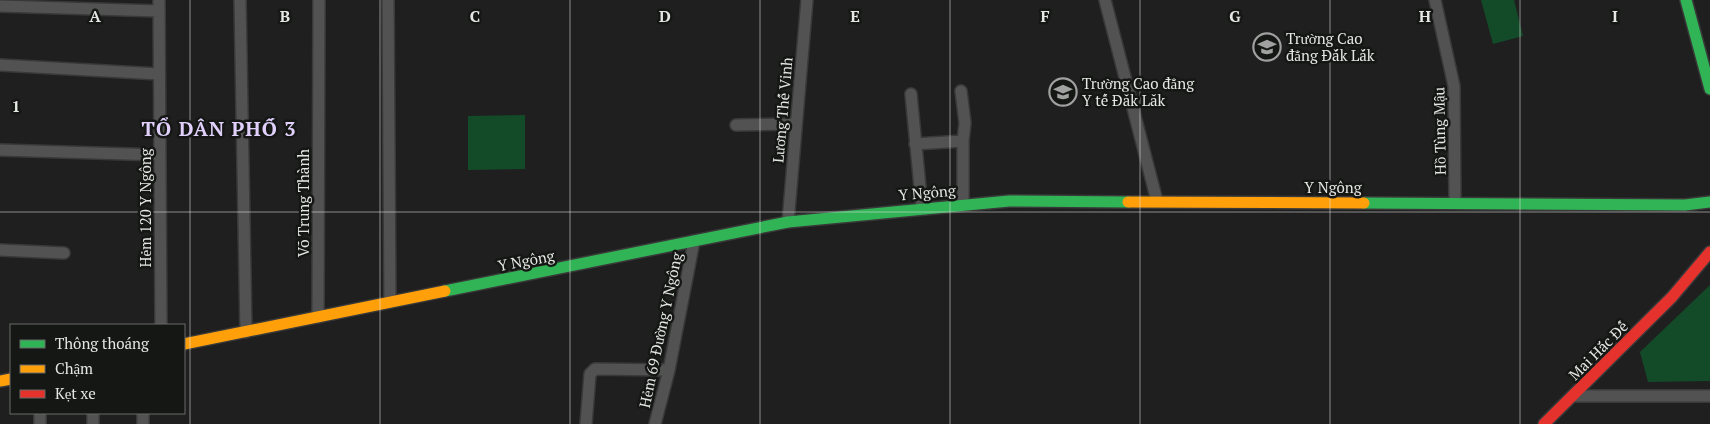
<svg xmlns="http://www.w3.org/2000/svg" width="1710" height="424" font-family="'PT Serif',serif">
	<style>
		.green { fill: #134b29 }
		.lines { fill: none; stroke-linecap: round; stroke-linejoin: round }
		.street-casing { stroke: #393939; stroke-width: 14 }
		.fast-casing { stroke: #393939; stroke-width: 14 }
		.slow-casing { stroke: #393939; stroke-width: 14 }
		.jam-casing { stroke: #393939; stroke-width: 14 }
		.street { stroke: #515251; stroke-width: 11 }
		.fast { stroke: #30b455; stroke-width: 11 }
		.slow { stroke: #ff9f0a; stroke-width: 11 }
		.jam { stroke: #e5322d; stroke-width: 11 }
		.grid { fill: none; stroke: #e5e7e5; stroke-width: 1; stroke-opacity: 0.55 }
		.labels { text-anchor: middle; dominant-baseline: central; stroke-width: 5; stroke-linejoin: round; paint-order: stroke }
		.poi-label { font-size: 15px; fill: #e5e7e5; stroke: #151715; text-anchor: start }
		.street-label { font-size: 15px; fill: #e5e7e5; stroke: #151715 }
		.district-label { font-size: 20px; font-weight: bold; letter-spacing: 1px; fill: #e0d0fb; stroke: #151715 }
		.grid-label { font-size: 16px; text-anchor: middle; font-weight: bold; fill: #e5e7e5; stroke: #151715; stroke-width: 5; stroke-linejoin: round; paint-order: stroke }
	</style>
	<rect width="100%" height="100%" fill="#1f1f1f"/>
	<!-- green -->
	<path class="green" d="M 1481,0 L 1514,0 L 1523,36 L 1493,44 Z
		M 525,115 L 525,169 L 468,170 L 468,116 Z
		M 1710,285 L 1710,381 L 1648,382 L 1640,352 Z"/>
	<g class="lines">
		<!-- street casing -->
		<g class="street-casing">
			<path id="street" d="M 159,0 L 161,325
				M 240,0 L 246,332
				M 388,0 L 390,302
				M 1105,0 L 1157,201
				M 1435,0 L 1454,86 L 1455,203
				M 0,6 L 158,11
				M 0,65 L 159,74
				M 961,91 L 965,123 L 963,141
				M 911,94 L 922,208
				M 736,125 L 795,124
				M 915,144 L 963,141 L 963,204
				M 0,150 L 159,155
				M 788,222 L 807,0
				M 0,250 L 64,253
				M 318,317 L 319,0
				M 1574,396 L 1710,396
				M 40,413 L 40,424
				M 143,413 L 143,424
				M 93,424 L 93,413
				M 586,424 L 590,374 L 595,369 L 669,370
				M 655,424 L 669,370 L 694,241"/>
		</g>
		<!-- fast casing -->
		<g class="fast-casing">
			<path id="fast" d="M 1686,0 L 1710,89
				M 1364,203 L 1685,205 L 1710,202
				M 445,291 L 788,222 L 1009,201 L 1128,202"/>
		</g>
		<!-- slow casing -->
		<g class="slow-casing">
			<path id="slow" d="M 1128,202 L 1364,203
				M 184,344 L 445,291
				M 0,381 L 11,379"/>
		</g>
		<!-- jam casing -->
		<g class="jam-casing">
			<path id="jam" d="M 1544,424 L 1672,297 L 1710,252"/>
		</g>
		<!-- street -->
		<use href="#street" class="street"/>
		<!-- fast -->
		<use href="#fast" class="fast"/>
		<!-- slow -->
		<use href="#slow" class="slow"/>
		<!-- jam -->
		<use href="#jam" class="jam"/>
	</g>
	<!-- grid -->
	<path class="grid" d="M 190,0 L 190,424M 380,0 L 380,424M 570,0 L 570,424M 760,0 L 760,424M 950,0 L 950,424M 1140,0 L 1140,424M 1330,0 L 1330,424M 1520,0 L 1520,424M 0,212 L 1710,212"/>
	<!-- icons -->
	<defs>
		<g id="university-ring" transform="scale(1.4375)"><circle r="9.5" fill="#151715" stroke="#a0a1a0" stroke-width="1.5"/><path d="M0-5L7-2L0 1L-7-2ZM-4 1L0 2.5L4 1V4Q0 6-4 4Z" fill="#a0a1a0"/></g>
	</defs>
	<g fill-rule="evenodd">
		<use href="#university-ring" x="1267" y="47"/>
		<use href="#university-ring" x="1063" y="92"/>
	</g>
	<g class="labels">
		<!-- poi labels -->
		<g class="poi-label">
			<text x="1286" y="38">Trường Cao<tspan x="1286" dy="17">đẳng Đắk Lắk</tspan></text>
			<text x="1082" y="83">Trường Cao đẳng<tspan x="1082" dy="17">Y tế Đăk Lăk</tspan></text>
		</g>
		<!-- street labels -->
		<g class="street-label">
			<text transform="translate(782 110) rotate(-85)">Lương Thế Vinh</text>
			<text transform="translate(1439 131) rotate(-91)">Hồ Tùng Mậu</text>
			<text x="1333" y="187">Y Ngông</text>
			<text transform="translate(927 192) rotate(-5)">Y Ngông</text>
			<text transform="translate(303 203) rotate(-90)">Võ Trung Thành</text>
			<text transform="translate(145 208) rotate(-90)">Hẻm 120 Y Ngông</text>
			<text transform="translate(526 260) rotate(-11)">Y Ngông</text>
			<text transform="translate(660 330) rotate(-78)">Hẻm 69 Đường Y Ngông</text>
			<text transform="translate(1598 350) rotate(-45)">Mai Hắc Đế</text>
		</g>
		<!-- district labels -->
		<g class="district-label">
			<text x="219" y="128">TỔ DÂN PHỐ 3</text>
		</g>
	</g>
	<g class="grid-label">
		<text x="95" y="22">A</text>
		<text x="285" y="22">B</text>
		<text x="475" y="22">C</text>
		<text x="665" y="22">D</text>
		<text x="855" y="22">E</text>
		<text x="1045" y="22">F</text>
		<text x="1235" y="22">G</text>
		<text x="1425" y="22">H</text>
		<text x="1615" y="22">I</text>
		<text x="16" y="112">1</text>
	</g>
	<!-- legend -->
	<rect x="10" y="324" width="175" height="90" fill="#151715" stroke="#686a68"/>
	<rect x="20" y="340" width="25" height="8" fill="#30b455" stroke="#686a68"/>
	<text x="55" y="349" font-size="15" fill="#e5e7e5">Thông thoáng</text>
	<rect x="20" y="365" width="25" height="8" fill="#ff9f0a" stroke="#686a68"/>
	<text x="55" y="374" font-size="15" fill="#e5e7e5">Chậm</text>
	<rect x="20" y="390" width="25" height="8" fill="#e5322d" stroke="#686a68"/>
	<text x="55" y="399" font-size="15" fill="#e5e7e5">Kẹt xe</text>
</svg>
